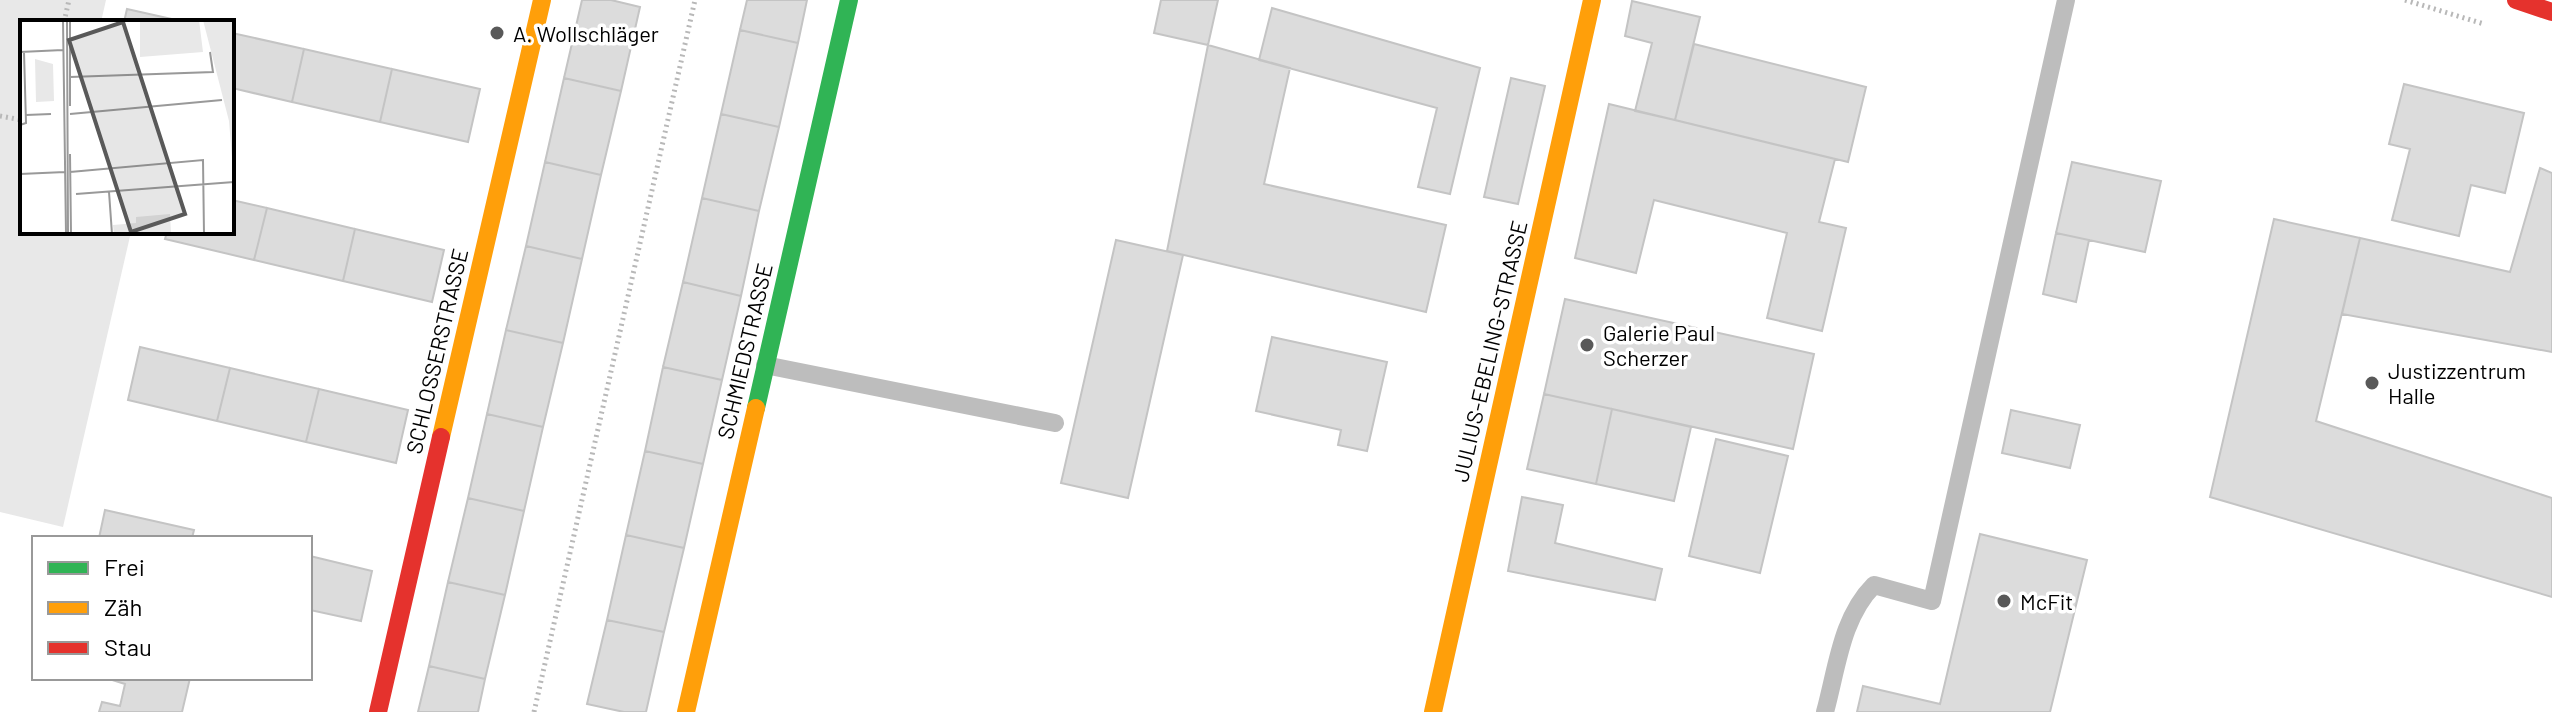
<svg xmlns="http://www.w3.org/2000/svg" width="2552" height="712" font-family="Barlow,sans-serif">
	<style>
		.green { fill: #e8e8e8 }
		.building { fill: #dcdcdc; stroke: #c4c4c4; stroke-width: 2 }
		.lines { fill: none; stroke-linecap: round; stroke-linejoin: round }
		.path { stroke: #b8b8b8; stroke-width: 5; stroke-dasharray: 2 4; stroke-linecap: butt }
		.lane { stroke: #bdbdbd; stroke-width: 18 }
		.fast { stroke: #30b455; stroke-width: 18 }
		.slow { stroke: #ff9f0a; stroke-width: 18 }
		.jam { stroke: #e5322d; stroke-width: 18 }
		.poi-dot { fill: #595959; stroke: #fff; stroke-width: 3 }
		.labels { text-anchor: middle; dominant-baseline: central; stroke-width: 7; stroke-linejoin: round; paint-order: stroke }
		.poi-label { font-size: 22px; fill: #000; stroke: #fff; text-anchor: start }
		.street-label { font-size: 22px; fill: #000; stroke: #fff }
		.inset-road { fill: none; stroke: #999; stroke-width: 2 }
		.view { fill: #595959; fill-opacity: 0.15; stroke: #595959; stroke-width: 4 }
		.inset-edge { fill: none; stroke: #000; stroke-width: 4 }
	</style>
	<rect width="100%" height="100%" fill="#fff"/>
	<!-- green -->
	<path class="green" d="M 0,0 L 106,0 L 101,22 L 22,22 L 22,232 L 131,232 L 63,527 L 0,512 Z"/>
	<!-- building -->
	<path class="building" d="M 582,0 L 611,0 L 640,7 L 621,91 L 564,78 Z
		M 747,0 L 807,0 L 798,43 L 740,30 Z
		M 1161,0 L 1218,0 L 1208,45 L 1154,33 Z
		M 1632,1 L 1700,17 L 1675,120 L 1635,111 L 1652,43 L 1625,36 Z
		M 1272,8 L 1480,68 L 1450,194 L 1418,187 L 1437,108 L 1259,60 Z
		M 127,9 L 185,22 L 124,22 Z
		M 740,30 L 798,43 L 779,127 L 721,114 Z
		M 232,33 L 304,49 L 292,102 L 232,88 Z
		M 1694,44 L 1866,87 L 1848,162 L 1675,120 Z
		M 1208,45 L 1290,68 L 1264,184 L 1446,225 L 1426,312 L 1167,251 Z
		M 304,49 L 392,69 L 380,122 L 292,102 Z
		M 392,69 L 480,89 L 468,142 L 380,122 Z
		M 564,78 L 621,91 L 601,175 L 545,162 Z
		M 1511,78 L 1545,86 L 1518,204 L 1484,197 Z
		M 2404,84 L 2524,113 L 2505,193 L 2471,185 L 2459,236 L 2392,220 L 2410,149 L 2389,144 Z
		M 1609,104 L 1835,159 L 1819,222 L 1846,228 L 1822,331 L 1767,318 L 1787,233 L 1654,200 L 1636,273 L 1575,258 Z
		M 721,114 L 779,127 L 759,211 L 702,198 Z
		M 545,162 L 601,175 L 582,259 L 526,246 Z
		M 2072,162 L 2161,181 L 2145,252 L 2056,233 Z
		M 2540,168 L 2552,173 L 2552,352 L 2342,314 L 2360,238 L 2510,272 Z
		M 702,198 L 759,211 L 741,296 L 683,282 Z
		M 232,200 L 267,208 L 254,260 L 165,239 L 167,232 L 232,232 Z
		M 267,208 L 355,229 L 343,281 L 254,260 Z
		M 2274,219 L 2360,238 L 2316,421 L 2552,498 L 2552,597 L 2210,497 Z
		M 355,229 L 444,250 L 432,302 L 343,281 Z
		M 2056,233 L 2089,240 L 2076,302 L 2043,294 Z
		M 1116,240 L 1183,255 L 1128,498 L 1061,483 Z
		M 526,246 L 582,259 L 563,343 L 506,330 Z
		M 683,282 L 741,296 L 722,380 L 663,367 Z
		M 1565,299 L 1814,354 L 1793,449 L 1544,394 Z
		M 506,330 L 563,343 L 543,427 L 487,414 Z
		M 1272,337 L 1387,362 L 1367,451 L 1338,445 L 1341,430 L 1256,411 Z
		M 140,347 L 230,368 L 217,421 L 128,400 Z
		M 663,367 L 722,380 L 703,464 L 645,451 Z
		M 230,368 L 319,389 L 306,442 L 217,421 Z
		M 319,389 L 408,410 L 396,463 L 306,442 Z
		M 1544,394 L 1612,409 L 1596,484 L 1527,469 Z
		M 1612,409 L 1691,427 L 1674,501 L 1596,484 Z
		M 2011,410 L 2080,425 L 2070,468 L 2002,453 Z
		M 487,414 L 543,427 L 524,511 L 468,498 Z
		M 1716,439 L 1788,456 L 1760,573 L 1689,556 Z
		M 645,451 L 703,464 L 684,548 L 626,535 Z
		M 1522,497 L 1563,505 L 1555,543 L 1662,569 L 1655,600 L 1508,571 Z
		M 468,498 L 524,511 L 505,595 L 448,582 Z
		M 105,510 L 194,530 L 192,538 L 99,538 Z
		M 1980,534 L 2087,560 L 2050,712 L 1857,712 L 1863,686 L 1940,704 Z
		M 626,535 L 684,548 L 664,632 L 607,620 Z
		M 310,556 L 372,571 L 361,621 L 310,610 Z
		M 448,582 L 505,595 L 485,679 L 429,666 Z
		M 607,620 L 664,632 L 646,712 L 624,712 L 587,704 Z
		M 429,666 L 485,679 L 478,712 L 418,712 Z
		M 190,678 L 182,712 L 99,712 L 102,702 L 120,706 L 125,684 L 106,678 Z"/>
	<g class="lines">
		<!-- path -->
		<path class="path" d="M 2405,0 L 2484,24
			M 64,22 L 69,0
			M 0,116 L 22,120
			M 534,712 L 695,0"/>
		<!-- lane -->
		<path class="lane" d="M 765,365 L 1055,423
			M 1825,712 C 1837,669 1841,618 1874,585 L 1932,601 L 2066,0"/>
		<!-- fast -->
		<path class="fast" d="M 756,408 L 849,0"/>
		<!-- slow -->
		<path class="slow" d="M 441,437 L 542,0
			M 686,712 L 756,408
			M 1433,712 L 1592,0"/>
		<!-- jam -->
		<path class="jam" d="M 2516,0 L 2552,12
			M 378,712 L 441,437"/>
	</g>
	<!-- markers -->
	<g class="poi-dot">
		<circle cx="497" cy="33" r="8"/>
		<circle cx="1587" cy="345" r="8"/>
		<circle cx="2372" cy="383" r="8"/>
		<circle cx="2004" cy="601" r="8"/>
	</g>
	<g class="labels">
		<!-- poi labels -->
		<g class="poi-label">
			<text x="513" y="33">A. Wollschläger</text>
			<text x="1603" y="332">Galerie Paul<tspan x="1603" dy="25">Scherzer</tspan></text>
			<text x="2388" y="370">Justizzentrum<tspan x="2388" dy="25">Halle</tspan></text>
			<text x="2020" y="601">McFit</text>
		</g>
		<!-- street labels -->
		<g class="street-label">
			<text transform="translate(436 351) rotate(-77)">SCHLOSSERSTRASSE</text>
			<text transform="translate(744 351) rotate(-77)">SCHMIEDSTRASSE</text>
			<text transform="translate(1489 351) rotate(-77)">JULIUS-EBELING-STRASSE</text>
		</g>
	</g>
	<!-- overview -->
	<g transform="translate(20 20)">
		<rect width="214" height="214" fill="#fff"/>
		<path d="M 120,0 L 179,0 L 183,32 L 120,37 ZM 183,0 L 214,0 L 214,162 L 209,101 ZM 15,39 L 33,44 L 34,81 L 16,82 ZM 150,194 L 151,214 L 94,214 L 93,205 L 116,203 L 116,197 Z" fill="#e8e8e8"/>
		<path class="inset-road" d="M 43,0 L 46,214M 47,0 L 48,214M 0,32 L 43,30M 50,57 L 193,52 L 190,32M 50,86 L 50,0M 50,94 L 202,80M 6,95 L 31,94M 0,105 L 6,103 L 4,32M 50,134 L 51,214M 50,152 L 183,140 L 184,214M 0,154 L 45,152M 89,172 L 92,214M 56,174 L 214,162"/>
		<path class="view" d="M 103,2 L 165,194 L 111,212 L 49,20 Z"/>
		<rect width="214" height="214" class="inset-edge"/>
	</g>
	<!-- legend -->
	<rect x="32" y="536" width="280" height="144" fill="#ffffff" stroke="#999999" stroke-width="2"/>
	<rect x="48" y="562" width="40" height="12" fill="#30b455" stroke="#999999" stroke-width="2"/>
	<text x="104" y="576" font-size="24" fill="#000000">Frei</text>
	<rect x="48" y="602" width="40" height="12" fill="#ff9f0a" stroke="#999999" stroke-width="2"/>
	<text x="104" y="616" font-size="24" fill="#000000">Zäh</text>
	<rect x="48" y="642" width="40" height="12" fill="#e5322d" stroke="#999999" stroke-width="2"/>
	<text x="104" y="656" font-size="24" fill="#000000">Stau</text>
</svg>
